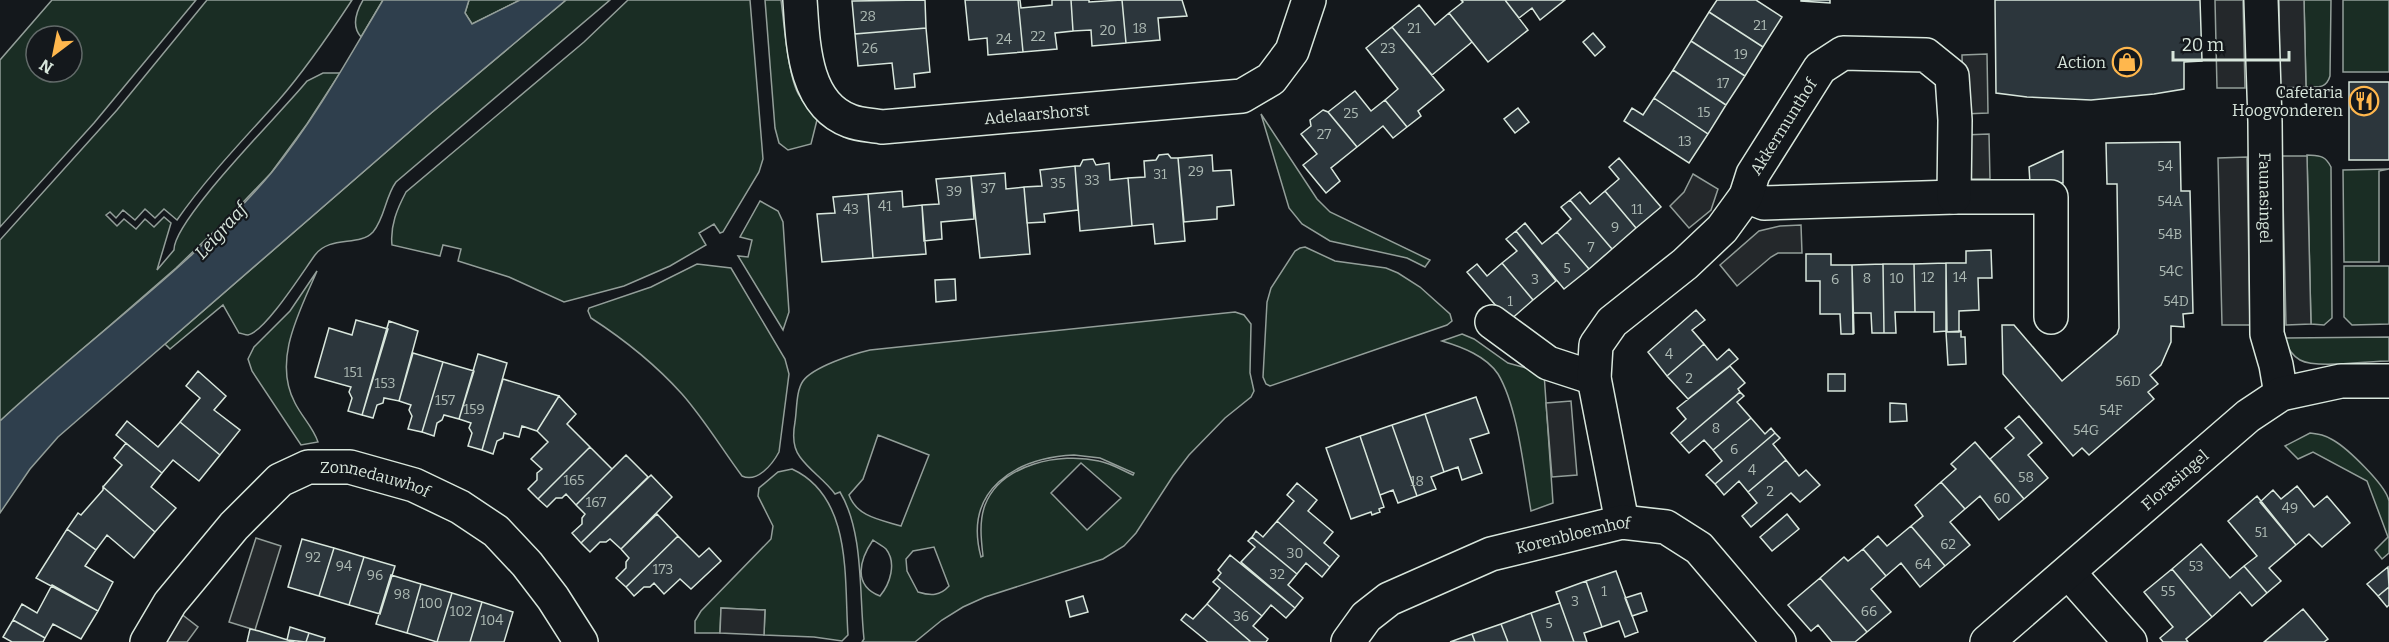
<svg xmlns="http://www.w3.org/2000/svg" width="2389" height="642" font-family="Bitter,serif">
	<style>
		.green { fill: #1a2d24; stroke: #939e99; stroke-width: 1.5; fill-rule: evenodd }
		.parking { fill: #24282b; stroke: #939e99; stroke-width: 1.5 }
		.water { fill: #2f3f4d; stroke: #939e99; stroke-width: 1.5 }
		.building { fill: #2c363c; stroke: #d8e6dc; stroke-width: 1.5 }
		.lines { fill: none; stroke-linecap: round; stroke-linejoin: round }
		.minor-casing { stroke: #d8e6dc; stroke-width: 36 }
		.minor { stroke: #14181c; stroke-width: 33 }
		.labels { text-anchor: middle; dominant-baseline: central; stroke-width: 4.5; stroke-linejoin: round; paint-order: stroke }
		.number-label { font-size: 14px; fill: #adbab4 }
		.poi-label { font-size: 16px; fill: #d8e6dc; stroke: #14181c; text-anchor: end }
		.street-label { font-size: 16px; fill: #d8e6dc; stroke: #14181c }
		.water-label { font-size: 18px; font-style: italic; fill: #d8e6dc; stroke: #14181c }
	</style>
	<rect width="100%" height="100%" fill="#14181c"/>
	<!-- green -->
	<path class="green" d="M 52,0 L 196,0 L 94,123 L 0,227 L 0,60 ZM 36,36 L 72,36 L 72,72 L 36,72 Z
		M 207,0 L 352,0 C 329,35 306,69 278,101 C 243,140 207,177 177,220 L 164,209 L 155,218 L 145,209 L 135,220 L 123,210 L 116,218 L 110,212 L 106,215 L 117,226 L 124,219 L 136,229 L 145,219 L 154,227 L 164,217 L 171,223 L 157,270 L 174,250 C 173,220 283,111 307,81 L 323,73 L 340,73 L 307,124 L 271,173 L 228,218 L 176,268 L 0,421 L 0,240 L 117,110 Z
		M 363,0 L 383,0 L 361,37 C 351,26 356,12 363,0 Z
		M 469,0 L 520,0 L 472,24 L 465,13 Z
		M 566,0 L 610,0 L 396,182 C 385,197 385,218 373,232 C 359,247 330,235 315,255 C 304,270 265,332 248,335 C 245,335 241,333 239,333 L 223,305 L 170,349 L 165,344 L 430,114 Z
		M 628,0 L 750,0 L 763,159 L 759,172 L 723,232 L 720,233 L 714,224 L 699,233 L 706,245 L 670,266 L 624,286 L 564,302 L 509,277 L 458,261 L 461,249 L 443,245 L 440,256 L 392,245 C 390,226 397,209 406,192 L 584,42 Z
		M 765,0 L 781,0 C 784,22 788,77 799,95 C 804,104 810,110 818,116 L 811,144 L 788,150 L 779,143 L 775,128 Z
		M 2304,0 L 2331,0 L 2330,76 C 2326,89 2318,87 2306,87 Z
		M 2343,0 L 2389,0 L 2389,72 L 2343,72 Z
		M 1261,114 L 1317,199 L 1330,212 L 1430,260 L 1425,267 L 1407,258 L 1330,241 L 1302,224 L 1289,208 Z
		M 2307,155 C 2320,156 2325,155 2331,167 L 2332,318 L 2324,325 L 2311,324 Z
		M 2389,169 L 2379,171 L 2379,262 L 2344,262 L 2343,170 Z
		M 760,201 L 778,211 L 783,222 L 789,312 L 783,330 L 738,256 L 748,257 L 752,240 L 740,237 Z
		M 1305,247 L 1335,261 L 1386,268 L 1398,273 L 1420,287 L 1450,314 L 1452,321 L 1447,325 L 1270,386 L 1266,384 L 1263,377 L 1267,302 L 1271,288 L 1295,251 L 1300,248 Z
		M 697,264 L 731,268 L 785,359 L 789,374 L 779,452 C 772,465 757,483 742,476 C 722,449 704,419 682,394 C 655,364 625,340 591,318 L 588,311 L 589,308 L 651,287 Z
		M 2344,266 L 2389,266 L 2389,324 L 2352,325 L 2344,317 Z
		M 317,271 C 300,311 272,360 295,403 C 302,417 313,427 318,442 L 301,445 L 252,371 L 248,359 L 254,347 L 290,311 Z
		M 1235,312 L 1244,315 L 1251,324 L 1250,373 L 1254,391 L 1251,397 L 1225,418 L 1189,455 L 1173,476 L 1136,533 L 1124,546 L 1103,559 L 985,597 L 963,607 L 942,620 L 915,642 L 862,642 L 864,639 C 859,593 864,532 840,492 L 835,494 C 825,480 810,471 800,457 C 792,447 793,433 795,422 C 797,409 796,391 803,381 C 813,367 853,354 870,350 ZM 878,435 L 929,455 L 901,526 C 881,520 857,517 849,495 L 863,479 ZM 1074,455 L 1100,458 L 1134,473 L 1133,475 C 1122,470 1110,463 1099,461 C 1060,452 1001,464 985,505 C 979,521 981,539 983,556 L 981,557 C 963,490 1015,458 1074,455 ZM 1081,463 L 1121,498 L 1087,530 L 1051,493 ZM 873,540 C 877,543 883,546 886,549 C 897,563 890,584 880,596 C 852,585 860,559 873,540 ZM 934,547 L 949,586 C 940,596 931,596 918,592 L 907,571 L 906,559 L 913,551 Z
		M 1462,334 L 1474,339 L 1508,363 L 1544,373 L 1553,503 L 1531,511 C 1524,472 1518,407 1498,374 C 1486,356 1462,347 1442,341 Z
		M 2389,337 L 2389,361 C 2368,361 2316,369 2300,360 C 2291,355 2288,347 2283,338 Z
		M 2310,433 C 2319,434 2325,435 2333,440 C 2347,448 2386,485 2389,501 C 2389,517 2389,537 2389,553 L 2382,559 L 2375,550 L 2388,537 L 2367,481 L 2313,452 L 2298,459 L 2285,446 Z
		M 792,469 C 853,497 844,579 848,635 L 842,641 L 814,637 L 764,635 L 765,610 L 721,608 L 720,633 L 695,633 L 695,621 L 701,611 L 771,539 L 773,526 L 758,496 L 759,488 L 778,472 Z"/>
	<!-- parking -->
	<path class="parking" d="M 2215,0 L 2243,0 L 2245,88 L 2217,88 Z
		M 2279,0 L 2304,0 L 2306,87 L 2280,88 Z
		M 1987,54 L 1988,113 L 1963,114 L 1962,55 Z
		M 1989,134 L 1990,179 L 1964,179 L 1963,135 Z
		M 2282,156 L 2307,156 L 2311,324 L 2286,325 Z
		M 2247,157 L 2250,325 L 2222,325 L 2218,158 Z
		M 1693,174 L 1718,189 L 1711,210 L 1689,228 L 1670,206 L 1684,192 Z
		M 1801,225 L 1802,253 L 1778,253 L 1771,257 L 1737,286 L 1720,265 L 1759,231 L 1780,226 Z
		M 1571,401 L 1577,475 L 1552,477 L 1546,403 Z
		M 256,538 L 281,546 L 255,630 L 229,622 Z
		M 721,608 L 765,610 L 764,635 L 720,633 Z
		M 180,613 L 198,627 L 187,642 L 159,642 Z"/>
	<!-- water -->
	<path class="water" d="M 383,0 L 469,0 L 465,13 L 472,24 L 520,0 L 566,0 L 430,114 L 58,437 L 30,469 L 0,513 L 0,421 C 89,338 193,266 272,172 C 315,119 348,59 383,0 Z"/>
	<!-- building -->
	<path class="building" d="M 925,0 L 926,28 L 855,34 L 852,1 Z
		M 965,0 L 1018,0 L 1023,52 L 988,55 L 987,38 L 969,40 Z
		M 1018,0 L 1020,0 L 1021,8 L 1052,5 L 1052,0 L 1071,0 L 1073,31 L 1055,33 L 1057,49 L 1023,52 Z
		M 1071,0 L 1089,0 L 1089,2 L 1122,0 L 1126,43 L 1092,46 L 1091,30 L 1073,31 Z
		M 1122,0 L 1182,0 L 1187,16 L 1158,18 L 1160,40 L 1126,43 Z
		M 1461,0 L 1505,0 L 1528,30 L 1488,62 L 1449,13 L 1463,2 Z
		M 1505,0 L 1565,0 L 1540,20 L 1532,8 L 1519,18 Z
		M 1717,0 L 1756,0 L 1782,17 L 1763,47 L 1709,12 Z
		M 1801,0 L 1830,0 L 1830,3 L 1801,1 Z
		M 1995,0 L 2200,0 L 2202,61 L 2184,62 L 2184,89 L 2154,94 L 2091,100 L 2027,97 L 1996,93 Z
		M 1419,5 L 1435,25 L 1449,13 L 1472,42 L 1432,75 L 1392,27 Z
		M 1709,12 L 1763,47 L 1745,76 L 1691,41 Z
		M 1392,27 L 1444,90 L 1418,111 L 1421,116 L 1407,127 L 1385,100 L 1398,89 L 1366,48 Z
		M 926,28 L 930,72 L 914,74 L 915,87 L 895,89 L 892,63 L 858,66 L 855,34 Z
		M 1593,33 L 1605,47 L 1595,56 L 1583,42 Z
		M 1691,41 L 1745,76 L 1726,105 L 1673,70 Z
		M 1673,70 L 1726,105 L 1708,134 L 1654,98 Z
		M 2349,82 L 2389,82 L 2389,160 L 2349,160 Z
		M 1355,91 L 1371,111 L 1385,100 L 1407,127 L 1393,138 L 1383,126 L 1357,147 L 1328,112 Z
		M 1654,98 L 1708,134 L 1689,163 L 1624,121 L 1632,108 L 1643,115 Z
		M 1518,108 L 1529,122 L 1515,133 L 1504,119 Z
		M 1323,110 L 1328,112 L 1357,147 L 1331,168 L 1340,181 L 1326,193 L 1303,165 L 1317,154 L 1301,134 L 1311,126 L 1310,120 Z
		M 2180,142 L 2181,191 L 2190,191 L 2193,313 L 2183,314 L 2184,327 L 2171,326 L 2171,342 L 2161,365 L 2150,375 L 2158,384 L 2148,392 L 2154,399 L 2089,455 L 2082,448 L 2073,456 L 2003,374 L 2002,325 L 2014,325 L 2062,381 L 2117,334 L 2119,328 L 2117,184 L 2107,184 L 2106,143 Z
		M 2063,151 L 2063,183 L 2030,183 L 2029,167 Z
		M 1168,154 L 1171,158 L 1178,158 L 1185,241 L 1155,244 L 1153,224 L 1132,226 L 1128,178 L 1145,177 L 1144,161 L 1156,160 L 1159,155 Z
		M 1212,155 L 1213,171 L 1231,170 L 1234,205 L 1217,207 L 1217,219 L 1184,222 L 1178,158 Z
		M 1619,158 L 1661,207 L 1636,228 L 1605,191 L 1619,179 L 1609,167 Z
		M 1093,159 L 1096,165 L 1109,163 L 1110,180 L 1128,178 L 1132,226 L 1080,231 L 1075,166 L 1080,166 L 1083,160 Z
		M 1075,166 L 1078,210 L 1044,214 L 1045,222 L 1027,223 L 1024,187 L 1042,186 L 1040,170 Z
		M 1005,173 L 1006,189 L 1024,187 L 1030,254 L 980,258 L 971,176 Z
		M 971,176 L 974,219 L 941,222 L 942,239 L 924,241 L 922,205 L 939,204 L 936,179 Z
		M 902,191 L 903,207 L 922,205 L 926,254 L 873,258 L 868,194 Z
		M 1605,191 L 1636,228 L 1612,249 L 1570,200 L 1580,192 L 1590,204 Z
		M 868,194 L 873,258 L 822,262 L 817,214 L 835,213 L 833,197 Z
		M 1570,200 L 1612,249 L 1589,269 L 1557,232 L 1571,219 L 1561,207 Z
		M 1525,223 L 1542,244 L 1557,232 L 1589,269 L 1564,289 L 1516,231 Z
		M 1516,231 L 1556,281 L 1533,300 L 1502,263 L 1517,251 L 1506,239 Z
		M 1991,250 L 1992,278 L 1978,278 L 1979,310 L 1959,311 L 1959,332 L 1946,332 L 1946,263 L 1966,263 L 1966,251 Z
		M 1806,254 L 1831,254 L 1831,265 L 1852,265 L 1853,334 L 1841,334 L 1840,314 L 1820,314 L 1820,281 L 1806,281 Z
		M 1502,263 L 1533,300 L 1509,321 L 1467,272 L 1477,264 L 1487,276 Z
		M 1946,263 L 1947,331 L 1934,332 L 1934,312 L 1915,312 L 1914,264 Z
		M 1883,264 L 1914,264 L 1915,312 L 1895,312 L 1896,333 L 1884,333 Z
		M 1883,264 L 1884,333 L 1872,333 L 1871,313 L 1853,313 L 1854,334 L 1852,265 Z
		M 955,279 L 956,300 L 936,302 L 935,280 Z
		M 1696,310 L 1705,320 L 1692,330 L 1704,344 L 1667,376 L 1648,352 Z
		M 356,320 L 388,329 L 362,415 L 348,411 L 352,398 L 349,392 L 351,387 L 315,377 L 329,328 L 352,335 Z
		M 389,321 L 418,331 L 399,401 L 384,398 L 383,403 L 377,405 L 373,418 L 362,415 Z
		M 1961,331 L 1961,337 L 1965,337 L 1966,364 L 1948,365 L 1946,332 Z
		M 1704,344 L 1717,360 L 1729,349 L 1738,359 L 1688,399 L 1667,376 Z
		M 413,353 L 443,362 L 422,432 L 408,429 L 412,416 L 409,410 L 411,405 L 399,401 Z
		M 478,354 L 507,363 L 482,450 L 468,446 L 472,433 L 469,428 L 471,423 L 459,419 Z
		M 443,362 L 474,371 L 459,419 L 444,415 L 442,420 L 437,423 L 434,436 L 422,432 Z
		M 1730,366 L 1745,383 L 1738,389 L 1740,392 L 1680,443 L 1671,433 L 1686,419 L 1677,408 Z
		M 198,371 L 226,396 L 214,410 L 240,430 L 220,455 L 180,422 L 200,398 L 186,386 Z
		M 1828,374 L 1845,374 L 1845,391 L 1828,391 Z
		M 503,379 L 559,396 L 537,431 L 522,426 L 519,437 L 504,433 L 503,438 L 497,441 L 493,454 L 482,450 Z
		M 1740,392 L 1744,396 L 1737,402 L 1751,418 L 1713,450 L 1704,440 L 1689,453 L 1680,443 Z
		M 559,396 L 576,414 L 567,424 L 590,447 L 538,499 L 528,489 L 537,480 L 537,473 L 542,469 L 531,459 L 548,442 L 537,431 Z
		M 1476,397 L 1489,433 L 1470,439 L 1482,473 L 1462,480 L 1458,467 L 1444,472 L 1425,414 Z
		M 1890,403 L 1906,404 L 1907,421 L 1890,422 Z
		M 1425,414 L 1444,472 L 1431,477 L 1436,489 L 1417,496 L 1392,425 Z
		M 2019,416 L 2042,443 L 2028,455 L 2048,478 L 2024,499 L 1990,459 L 2014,438 L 2005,428 Z
		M 1751,418 L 1765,434 L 1771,428 L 1775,433 L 1715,484 L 1706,475 L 1722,461 L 1713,450 Z
		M 127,421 L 158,447 L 180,422 L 220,455 L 199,481 L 173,460 L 162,473 L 116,435 Z
		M 1392,425 L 1417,496 L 1398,503 L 1393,490 L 1380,495 L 1360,436 Z
		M 1775,433 L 1780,438 L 1773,444 L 1786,460 L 1748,492 L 1739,481 L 1724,495 L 1715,484 Z
		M 1360,436 L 1384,507 L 1379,509 L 1380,512 L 1372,515 L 1371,512 L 1351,519 L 1326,448 Z
		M 1975,442 L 2024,499 L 1999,520 L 1980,496 L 1965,509 L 1941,482 L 1956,469 L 1951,464 Z
		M 126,443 L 162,473 L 151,487 L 176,508 L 155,532 L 103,487 L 122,465 L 114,458 Z
		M 590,447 L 612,469 L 576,505 L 566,494 L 562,498 L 556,498 L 547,507 L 538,499 Z
		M 626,455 L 648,477 L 581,543 L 572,533 L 582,524 L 582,518 L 585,514 L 576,505 Z
		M 1786,460 L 1799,476 L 1806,470 L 1820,485 L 1800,502 L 1791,493 L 1751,527 L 1742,516 L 1757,503 L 1748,492 Z
		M 651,475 L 672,497 L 621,549 L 610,539 L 606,542 L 600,542 L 590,552 L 581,543 Z
		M 1941,482 L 1965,509 L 1950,522 L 1970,545 L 1945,566 L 1911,526 L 1923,516 L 1915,505 Z
		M 1297,483 L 1317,500 L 1308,511 L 1333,532 L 1324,543 L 1339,556 L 1330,567 L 1277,521 L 1294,501 L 1287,495 Z
		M 2297,486 L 2314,507 L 2327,496 L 2350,523 L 2322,547 L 2309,534 L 2296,545 L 2260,502 L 2273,490 L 2281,499 Z
		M 103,487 L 155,532 L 134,558 L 107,535 L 96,550 L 67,529 L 78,513 L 81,515 L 103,490 Z
		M 2257,496 L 2296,545 L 2269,568 L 2281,581 L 2267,593 L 2244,566 L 2257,556 L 2228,521 Z
		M 657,514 L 678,536 L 626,587 L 616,578 L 626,568 L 626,562 L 629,558 L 621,549 Z
		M 1787,514 L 1799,529 L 1772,551 L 1760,537 Z
		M 1277,521 L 1330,567 L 1322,577 L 1306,563 L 1297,574 L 1252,537 L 1256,531 L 1263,537 Z
		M 1911,526 L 1945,566 L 1920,587 L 1901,563 L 1886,576 L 1863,549 L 1878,536 L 1887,546 Z
		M 67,529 L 96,550 L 85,566 L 113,582 L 98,611 L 36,578 Z
		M 678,536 L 699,557 L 709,548 L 721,561 L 691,589 L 680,579 L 664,594 L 654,583 L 650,587 L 644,587 L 634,596 L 626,587 Z
		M 1252,537 L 1297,574 L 1288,585 L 1303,598 L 1295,608 L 1241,562 L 1255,547 L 1248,541 Z
		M 302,539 L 334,548 L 319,596 L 288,587 Z
		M 2201,544 L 2230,578 L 2244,566 L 2267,593 L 2252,606 L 2240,592 L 2212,617 L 2172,569 Z
		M 334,548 L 364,557 L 349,605 L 319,596 Z
		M 1863,549 L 1886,576 L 1871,589 L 1891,612 L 1867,632 L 1820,578 L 1844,557 L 1848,561 Z
		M 1230,555 L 1295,608 L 1286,618 L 1271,605 L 1262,616 L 1217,578 L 1221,573 L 1218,570 Z
		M 364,557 L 395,566 L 380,614 L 349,605 Z
		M 2388,567 L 2389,587 L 2378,596 L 2367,584 Z
		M 2172,569 L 2212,617 L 2186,639 L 2188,642 L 2163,642 L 2160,638 L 2173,627 L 2144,592 Z
		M 1616,571 L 1638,632 L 1625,637 L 1619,621 L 1602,627 L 1586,581 Z
		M 391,575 L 421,584 L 407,633 L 376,624 Z
		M 1217,578 L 1262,616 L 1253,626 L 1268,639 L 1266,642 L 1251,642 L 1207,604 L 1220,588 L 1213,582 Z
		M 1820,578 L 1867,632 L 1855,642 L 1832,642 L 1818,625 L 1811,631 L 1788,605 Z
		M 1586,581 L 1602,627 L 1584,633 L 1587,642 L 1574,642 L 1556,592 Z
		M 421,584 L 452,593 L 437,642 L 407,633 Z
		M 52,585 L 98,611 L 81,639 L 53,624 L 45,638 L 13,620 L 22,604 L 37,613 Z
		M 2389,587 L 2389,605 L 2387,607 L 2378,596 Z
		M 452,593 L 482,602 L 470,642 L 437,642 Z
		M 1641,593 L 1647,611 L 1632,616 L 1625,598 Z
		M 1083,596 L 1088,612 L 1070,617 L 1066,601 Z
		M 482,602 L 513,612 L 504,642 L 470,642 Z
		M 1560,603 L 1574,642 L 1541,642 L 1531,613 Z
		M 1207,604 L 1251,642 L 1208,642 L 1181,620 L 1186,614 L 1193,619 Z
		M 2303,609 L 2328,639 L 2324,642 L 2264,642 Z
		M 1531,613 L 1541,642 L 1508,642 L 1501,624 Z
		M 13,620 L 45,638 L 43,642 L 12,642 L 3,637 Z
		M 1501,624 L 1508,642 L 1475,642 L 1472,634 Z
		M 290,627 L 309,633 L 306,642 L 287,640 Z
		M 250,629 L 259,631 L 294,642 L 247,642 Z
		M 309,633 L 325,638 L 324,642 L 306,642 Z
		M 1472,634 L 1475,642 L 1450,642 Z"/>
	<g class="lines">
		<!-- minor casing -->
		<g class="minor-casing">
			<g id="minor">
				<path id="s1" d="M 800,0 C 803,41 803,104 850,121 C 860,125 872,125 882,127 L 1242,96 L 1271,79 L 1292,51 L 1309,0"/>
				<path id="s2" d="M 2261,0 L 2265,122 L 2267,334 L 2276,365 L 2281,394"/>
				<path d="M 1746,196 L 1764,203 L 1954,197 L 2051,197 L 2051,317"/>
				<path d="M 1492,322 L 1548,363 L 1594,378"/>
				<path id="s3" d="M 1622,522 L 1594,378 L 1596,345 L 1612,322 L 1685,264 L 1722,229 L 1746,196 L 1753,174 L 1820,68 L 1843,53 L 1926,55 L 1952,76 L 1955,120 L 1954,197"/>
				<path d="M 2069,573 L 2130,642"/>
				<path id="s4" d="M 147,642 L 170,603 L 234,526 L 280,480 L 308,467 L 350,467 L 414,485 L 460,507 L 496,531 L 527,564 L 553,598 L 581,642"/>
				<path id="s5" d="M 1348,642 L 1366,617 L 1389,599 L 1491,554 L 1622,522 L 1666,527 L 1699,548 L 1779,642"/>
				<path id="s6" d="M 1987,642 L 2248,416 L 2281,394 L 2341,381 L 2389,381"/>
			</g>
		</g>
		<!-- minor -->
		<use href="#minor" class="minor"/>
	</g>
	<!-- icons -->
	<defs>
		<g id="shop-ring" transform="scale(1.5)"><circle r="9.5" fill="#14181c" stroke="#ffb74d" stroke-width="1.5"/><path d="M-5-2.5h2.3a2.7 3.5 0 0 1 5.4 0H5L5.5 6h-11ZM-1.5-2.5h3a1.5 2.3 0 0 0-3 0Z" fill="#ffb74d"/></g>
		<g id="restaurant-ring" transform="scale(1.5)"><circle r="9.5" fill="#14181c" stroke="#ffb74d" stroke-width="1.5"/><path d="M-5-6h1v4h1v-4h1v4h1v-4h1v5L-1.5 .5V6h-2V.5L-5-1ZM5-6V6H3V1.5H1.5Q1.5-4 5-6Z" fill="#ffb74d"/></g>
	</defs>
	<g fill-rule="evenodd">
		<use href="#shop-ring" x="2127" y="62"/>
		<use href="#restaurant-ring" x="2364" y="101"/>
	</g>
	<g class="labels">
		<!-- number labels -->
		<g class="number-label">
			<text x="868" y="16">28</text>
			<text x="1760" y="25">21</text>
			<text x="1140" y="28">18</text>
			<text x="1414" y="28">21</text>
			<text x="1108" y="30">20</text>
			<text x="1038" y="36">22</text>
			<text x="1004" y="39">24</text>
			<text x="870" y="48">26</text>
			<text x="1388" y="48">23</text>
			<text x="1741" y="54">19</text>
			<text x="1723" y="83">17</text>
			<text x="1704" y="112">15</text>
			<text x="1351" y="113">25</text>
			<text x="1324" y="134">27</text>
			<text x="1685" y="141">13</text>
			<text x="2165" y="166">54</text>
			<text x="1196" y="171">29</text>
			<text x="1160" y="174">31</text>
			<text x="1092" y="180">33</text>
			<text x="1058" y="183">35</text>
			<text x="988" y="188">37</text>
			<text x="954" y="191">39</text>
			<text x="2170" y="201">54A</text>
			<text x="885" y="206">41</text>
			<text x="851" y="209">43</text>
			<text x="1637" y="209">11</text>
			<text x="1615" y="227">9</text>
			<text x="2170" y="234">54B</text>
			<text x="1591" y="247">7</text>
			<text x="1567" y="268">5</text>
			<text x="2171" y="271">54C</text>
			<text x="1928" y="277">12</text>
			<text x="1960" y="277">14</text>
			<text x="1867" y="278">8</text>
			<text x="1897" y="278">10</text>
			<text x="1535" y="279">3</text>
			<text x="1835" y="279">6</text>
			<text x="1510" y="301">1</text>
			<text x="2176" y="301">54D</text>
			<text x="1669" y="354">4</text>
			<text x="353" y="372">151</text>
			<text x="1689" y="378">2</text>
			<text x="2128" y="381">56D</text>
			<text x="385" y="383">153</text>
			<text x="445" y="400">157</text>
			<text x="474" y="409">159</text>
			<text x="2111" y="410">54F</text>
			<text x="1716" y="428">8</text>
			<text x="2086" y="430">54G</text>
			<text x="1734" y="449">6</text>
			<text x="1752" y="470">4</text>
			<text x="2026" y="477">58</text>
			<text x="574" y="480">165</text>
			<text x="1417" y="481">18</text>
			<text x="1770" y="491">2</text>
			<text x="2002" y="498">60</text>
			<text x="596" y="502">167</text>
			<text x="2290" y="508">49</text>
			<text x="2261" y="532">51</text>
			<text x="1948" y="544">62</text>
			<text x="1295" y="553">30</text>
			<text x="313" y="557">92</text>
			<text x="1923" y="564">64</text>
			<text x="344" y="566">94</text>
			<text x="2196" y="566">53</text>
			<text x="663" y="569">173</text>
			<text x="1277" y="574">32</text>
			<text x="375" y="575">96</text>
			<text x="1604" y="591">1</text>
			<text x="2168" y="591">55</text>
			<text x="402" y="594">98</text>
			<text x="1575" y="601">3</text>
			<text x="431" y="603">100</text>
			<text x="461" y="611">102</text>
			<text x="1869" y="611">66</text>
			<text x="1241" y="616">36</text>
			<text x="492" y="620">104</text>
			<text x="1549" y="623">5</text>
		</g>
		<!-- poi labels -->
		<g class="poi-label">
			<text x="2106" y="62">Action</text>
			<text x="2343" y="92">Cafetaria<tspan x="2343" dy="18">Hoogvonderen</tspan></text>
		</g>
		<!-- street labels -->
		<g class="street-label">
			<text stroke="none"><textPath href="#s1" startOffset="327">Adelaarshorst</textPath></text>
			<text stroke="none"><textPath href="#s3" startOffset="472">Akkermunthof</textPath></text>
			<text stroke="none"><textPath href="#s2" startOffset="198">Faunasingel</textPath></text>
			<text stroke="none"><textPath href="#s6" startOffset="248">Florasingel</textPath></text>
			<text stroke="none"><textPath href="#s4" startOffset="310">Zonnedauwhof</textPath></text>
			<text stroke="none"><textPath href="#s5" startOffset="256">Korenbloemhof</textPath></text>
		</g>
		<!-- water labels -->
		<g class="water-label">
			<text transform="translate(221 231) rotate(-48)">Leigraaf</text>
		</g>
	</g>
	<!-- north arrow -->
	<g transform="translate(54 54) rotate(212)"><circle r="28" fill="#14181c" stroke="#626a69" stroke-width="1.5"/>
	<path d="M0-4.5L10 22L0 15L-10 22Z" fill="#ffb74d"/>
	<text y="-9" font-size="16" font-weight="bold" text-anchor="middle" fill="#d8e6dc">N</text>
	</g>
	<!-- scale -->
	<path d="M2173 51v9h116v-9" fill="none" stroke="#d8e6dc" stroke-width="3"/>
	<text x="2182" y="51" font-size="18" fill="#d8e6dc" stroke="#14181c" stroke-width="4.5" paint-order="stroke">20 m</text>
</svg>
